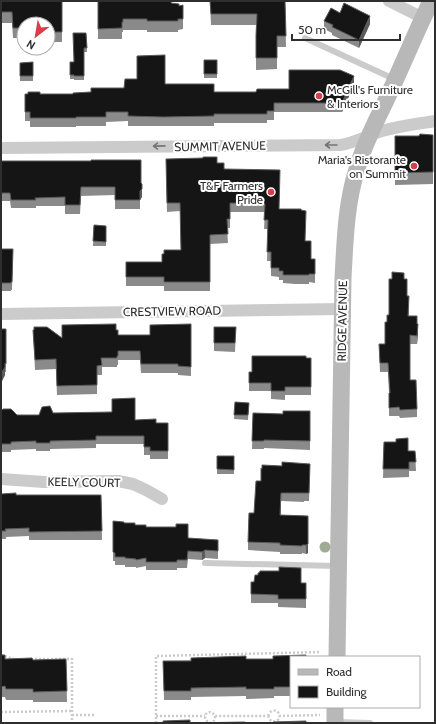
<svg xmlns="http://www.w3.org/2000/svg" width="436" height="724" font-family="Cabin,sans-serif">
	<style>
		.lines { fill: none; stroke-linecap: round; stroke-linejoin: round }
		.path { stroke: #cbcbcb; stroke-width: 2.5; stroke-dasharray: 2 2; stroke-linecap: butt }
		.lane { stroke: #cbcbcb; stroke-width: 6 }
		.street { stroke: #cbcbcb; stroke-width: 12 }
		.secondary { stroke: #b8b8b8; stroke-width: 17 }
		.tree { fill: #a0ab95 }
		.wall { fill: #8a8a8a }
		.shaded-wall { fill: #5b5b5b }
		.building { fill: #151515; stroke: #5b5b5b }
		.oneway { stroke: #757575 }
		.poi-dot { fill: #da3c4b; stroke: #fff; stroke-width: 1.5 }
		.labels { text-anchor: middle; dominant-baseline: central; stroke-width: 4; stroke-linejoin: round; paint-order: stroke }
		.poi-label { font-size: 12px; fill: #2e2e2e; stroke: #fff; text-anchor: end }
		.street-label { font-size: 12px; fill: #2e2e2e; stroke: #fff }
	</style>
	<rect width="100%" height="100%" fill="#fff"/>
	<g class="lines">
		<!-- path -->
		<path class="path" d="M 1,655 L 14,659
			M 31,659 L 72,659 L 72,723
			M268.5 716a5.5 5.5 0 1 1 11 0a5.5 5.5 0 1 1-11 0Z
			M 1,712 L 72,711
			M 72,715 L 94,715
			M 156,716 L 205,716
			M 215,716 C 215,720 214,722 210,723 C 199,718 209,706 215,716 L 268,716
			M 279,716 L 320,715
			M 156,723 L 156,656 L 321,652"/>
		<!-- lane -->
		<path class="lane" d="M 305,38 L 394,79
			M 205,563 L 337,566
			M 335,722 L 370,723"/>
		<!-- street -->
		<path class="street" d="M 389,1 L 423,18
			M 1,148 L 340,145 C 355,143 368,135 382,131 C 399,126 417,124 435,121
			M 1,314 L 342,309
			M 1,479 L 44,482 L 118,481 L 133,484 L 146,490 L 162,499"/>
		<!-- secondary -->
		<path class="secondary" d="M 337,657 L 343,278 C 345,241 346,203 357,169 C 364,143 377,120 388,96 C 403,64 416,32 431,1
			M 335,723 L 335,707"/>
	</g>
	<!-- trees -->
	<circle class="tree" cx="325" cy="547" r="5.5"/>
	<!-- wall -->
	<path class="wall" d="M 1,1 L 62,1 L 62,42 L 48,42 L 48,24 L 24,24 L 24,38 L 13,38 L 12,23 L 1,23 Z
		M 98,1 L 171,3 L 179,6 L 183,5 L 183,29 L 178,30 L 178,32 L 147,32 L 147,30 L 123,30 L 123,32 L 122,32 L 122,39 L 98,39 Z
		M 210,1 L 285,1 L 286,47 L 277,47 L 277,69 L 256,70 L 256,25 L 211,25 Z
		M 324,21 L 370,24 L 359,48 L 332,35 L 332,33 L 324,29 Z
		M 86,33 L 87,52 L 84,52 L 84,80 L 74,80 L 74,79 L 70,79 L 70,62 L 74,62 Z
		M 204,60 L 217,60 L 217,78 L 204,78 Z
		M 33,62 L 33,81 L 20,81 L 20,63 Z
		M 165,84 L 214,92 L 256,92 L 289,89 L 354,85 L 342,112 L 274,112 L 274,120 L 267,120 L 267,123 L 214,123 L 214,126 L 128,126 L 128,121 L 106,122 L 106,126 L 76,126 L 76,127 L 30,127 L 30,121 L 25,121 L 25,94 L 73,94 L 124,88 Z
		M 433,135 L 433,184 L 395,185 L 395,136 L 419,136 Z
		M 166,159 L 217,163 L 279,209 L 305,241 L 311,259 L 315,259 L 315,283 L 309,282 L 309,284 L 295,284 L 283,283 L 283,280 L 279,280 L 279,277 L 271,276 L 271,261 L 267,261 L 268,229 L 264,229 L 265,212 L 230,212 L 230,228 L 227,228 L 228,243 L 210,244 L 210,291 L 164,291 L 164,286 L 126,286 L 126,262 L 162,262 L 164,254 L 181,250 L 180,211 L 167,212 Z
		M 1,161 L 141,183 L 142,197 L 140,199 L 140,209 L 115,209 L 115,195 L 81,196 L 80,214 L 65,214 L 65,206 L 36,206 L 36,208 L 11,208 L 10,201 L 1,201 Z
		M 94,225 L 106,226 L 106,246 L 93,246 Z
		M 1,249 L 13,249 L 12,290 L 11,290 L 11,291 L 1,291 Z
		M 404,279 L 407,296 L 409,316 L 417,324 L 418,333 L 417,344 L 410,344 L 410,380 L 417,409 L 417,417 L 400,418 L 399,416 L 389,416 L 389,393 L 388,372 L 380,372 L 379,344 L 385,344 L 387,322 L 389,315 Z
		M 191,324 L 191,376 L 178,375 L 178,373 L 141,373 L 140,360 L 118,360 L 118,365 L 117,365 L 117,367 L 102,367 L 102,375 L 97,375 L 97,394 L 57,395 L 56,369 L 35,370 L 33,330 L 62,338 L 116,330 L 118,335 L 150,335 Z
		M 214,327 L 236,327 L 235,352 L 214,351 Z
		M 1,329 L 6,329 L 6,372 L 5,372 L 5,375 L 2,381 L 1,381 Z
		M 306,358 L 311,358 L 311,395 L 285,395 L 285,400 L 271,399 L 271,391 L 249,391 L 249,372 L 252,372 Z
		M 235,402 L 249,403 L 248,420 L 234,419 Z
		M 1,411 L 17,415 L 39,415 L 53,413 L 135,420 L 156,423 L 168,423 L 168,459 L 150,459 L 150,455 L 144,455 L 144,444 L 96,444 L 96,448 L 50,449 L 50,451 L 36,451 L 36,449 L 11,450 L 11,452 L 1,452 Z
		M 310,411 L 310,450 L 264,448 L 264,449 L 252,449 L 253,413 L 283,414 Z
		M 384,442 L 408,451 L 415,451 L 416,471 L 409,471 L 409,477 L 383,478 Z
		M 234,456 L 234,474 L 217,474 L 217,469 Z
		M 310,464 L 309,501 L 304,501 L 304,502 L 281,501 L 281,515 L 308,516 L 308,553 L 306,554 L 302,553 L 302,554 L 280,554 L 280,552 L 248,550 L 248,542 L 254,513 L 282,466 Z
		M 1,494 L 16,495 L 101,495 L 102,540 L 29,540 L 29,536 L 6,537 L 6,539 L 1,539 Z
		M 113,521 L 146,527 L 188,538 L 218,540 L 218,559 L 205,558 L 202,560 L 188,559 L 187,568 L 177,568 L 177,570 L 146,570 L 146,566 L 136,568 L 136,567 L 125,567 L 125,565 L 115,565 L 115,561 L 113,561 Z
		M 258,575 L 301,583 L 306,583 L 306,608 L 278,607 L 278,603 L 251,603 L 251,582 L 254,582 Z
		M 1,655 L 5,659 L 33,660 L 66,659 L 67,702 L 33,702 L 33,700 L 6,700 L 5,697 L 1,697 Z
		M 291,657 L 291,696 L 274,696 L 274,698 L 246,699 L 246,696 L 191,697 L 191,700 L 164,700 L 163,661 L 273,659 Z"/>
	<!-- shaded-wall -->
	<path class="shaded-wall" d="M 370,16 L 370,24 L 359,48 L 359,40 Z
		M 354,76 L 354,85 L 342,112 L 342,103 Z
		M 142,189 L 142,197 L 140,200 L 140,191 Z
		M 418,324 L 418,333 L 417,344 L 417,336 Z
		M 5,367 L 5,375 L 2,381 L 2,372 Z
		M 308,516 L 308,553 L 306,554 L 306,545 Z
		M 205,550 L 205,558 L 202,560 L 202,552 Z"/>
	<!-- building -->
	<path class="building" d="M 1,1 L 62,1 L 62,32 L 48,32 L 48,24 L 24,24 L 24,28 L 13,28 L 12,12 L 1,12 Z
		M 98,1 L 171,1 L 171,3 L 179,4 L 179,6 L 183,5 L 183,19 L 178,19 L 178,21 L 147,21 L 147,19 L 123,19 L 123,22 L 122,22 L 122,28 L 98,29 Z
		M 210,1 L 285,1 L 286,36 L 277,36 L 277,58 L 256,58 L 256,35 L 257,14 L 211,14 Z
		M 344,3 L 370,16 L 359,40 L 332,27 L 333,25 L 324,21 L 331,8 L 340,13 Z
		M 73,33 L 86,33 L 87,48 L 84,48 L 84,76 L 74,76 L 74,75 L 70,75 L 70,62 L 74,62 Z
		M 165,55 L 165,84 L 214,84 L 214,92 L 256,92 L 257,89 L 289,89 L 289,70 L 340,70 L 354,76 L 342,103 L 274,103 L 274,111 L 267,111 L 267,114 L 214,114 L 214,116 L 163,117 L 128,116 L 128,112 L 106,112 L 106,117 L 76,117 L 76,118 L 30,118 L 30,112 L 25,112 L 25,94 L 28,94 L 28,92 L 40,92 L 40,94 L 73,94 L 73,93 L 91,92 L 91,88 L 124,88 L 125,79 L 137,79 L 137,56 Z
		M 204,60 L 217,60 L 217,74 L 204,74 Z
		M 33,62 L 33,76 L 20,76 L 20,63 Z
		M 420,134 L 433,135 L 433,172 L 395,173 L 395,136 L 419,136 Z
		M 203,157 L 217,157 L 217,163 L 224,163 L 224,169 L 280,170 L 279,209 L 301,209 L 301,210 L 306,211 L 305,241 L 311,241 L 311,259 L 315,259 L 315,274 L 309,274 L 309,275 L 283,275 L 283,271 L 279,271 L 279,268 L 271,268 L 271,252 L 267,252 L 268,220 L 264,220 L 265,204 L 230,203 L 230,219 L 227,219 L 228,234 L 210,235 L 210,282 L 164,282 L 164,277 L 126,277 L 126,262 L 162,262 L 162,254 L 164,254 L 164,250 L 181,250 L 180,203 L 167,203 L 166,159 L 203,158 Z
		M 91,160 L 141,160 L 141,183 L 142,184 L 142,189 L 140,191 L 140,200 L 115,200 L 115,187 L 81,187 L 80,205 L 65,205 L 65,197 L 35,198 L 36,200 L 11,200 L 10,193 L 1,193 L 1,161 L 91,161 Z
		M 94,225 L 106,226 L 106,242 L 93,241 Z
		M 1,249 L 13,249 L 12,282 L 11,282 L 11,283 L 1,283 Z
		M 392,272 L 404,273 L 404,279 L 407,279 L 407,296 L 409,296 L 408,316 L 417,316 L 417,324 L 418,324 L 417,336 L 410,335 L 410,380 L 416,380 L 417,409 L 400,410 L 399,407 L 389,408 L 389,393 L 390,393 L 388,363 L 380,363 L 379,344 L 385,344 L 385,322 L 387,322 L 387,315 L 389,315 L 389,279 L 392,279 Z
		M 116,324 L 116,330 L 118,330 L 118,335 L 150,335 L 150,325 L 191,324 L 191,367 L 178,366 L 178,364 L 141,364 L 140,351 L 118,351 L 118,356 L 117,356 L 117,358 L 101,358 L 102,365 L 97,366 L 97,385 L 57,386 L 56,359 L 35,360 L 33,330 L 34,330 L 34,327 L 47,327 L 62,338 L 62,325 Z
		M 214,327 L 236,327 L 235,343 L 214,343 Z
		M 1,329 L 6,329 L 6,364 L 5,363 L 5,367 L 2,372 L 1,372 Z
		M 252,356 L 306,356 L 306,358 L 311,358 L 311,387 L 285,387 L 285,391 L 271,391 L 271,383 L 249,383 L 249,372 L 252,372 Z
		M 135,398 L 135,420 L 156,419 L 156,423 L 168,423 L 168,451 L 150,451 L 150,447 L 144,447 L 144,436 L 96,436 L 96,440 L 50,441 L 50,443 L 36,443 L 36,441 L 11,442 L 11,444 L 1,444 L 1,411 L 3,409 L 11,409 L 17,415 L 39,415 L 42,407 L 50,406 L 53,413 L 112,412 L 112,399 Z
		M 235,402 L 249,403 L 248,415 L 234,415 Z
		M 283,411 L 310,411 L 310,441 L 264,440 L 264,441 L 252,441 L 253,413 L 283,414 Z
		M 408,438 L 408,451 L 415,451 L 416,462 L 409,462 L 409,469 L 383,469 L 384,442 L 396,442 L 396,439 Z
		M 217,456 L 234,456 L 234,470 L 217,469 Z
		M 282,462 L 310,464 L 309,493 L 281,493 L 280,515 L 308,516 L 308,544 L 306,545 L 302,545 L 302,546 L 280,545 L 280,543 L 248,542 L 249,513 L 254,513 L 256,481 L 261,481 L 261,468 L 262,469 L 262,465 L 282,466 Z
		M 16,493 L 16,495 L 101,495 L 102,531 L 29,532 L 29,528 L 5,529 L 6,531 L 1,531 L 1,494 Z
		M 113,521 L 124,522 L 124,523 L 135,523 L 135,525 L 146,525 L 146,527 L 176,527 L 176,524 L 188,524 L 188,538 L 218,540 L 218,551 L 205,550 L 202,552 L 188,551 L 187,560 L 177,560 L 177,562 L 146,562 L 146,558 L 136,560 L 136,559 L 125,558 L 125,557 L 115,557 L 115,553 L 113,552 Z
		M 279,567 L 301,568 L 301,583 L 306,583 L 306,599 L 278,599 L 278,595 L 251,594 L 251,582 L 254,582 L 255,575 L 258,575 L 258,573 L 259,573 L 260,571 L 279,571 Z
		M 1,655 L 5,655 L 5,659 L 32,658 L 33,660 L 66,659 L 67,691 L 33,692 L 33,689 L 6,689 L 5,686 L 1,687 Z
		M 306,655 L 306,657 L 291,657 L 291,687 L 274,687 L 274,689 L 246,689 L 246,687 L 191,688 L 191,691 L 164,691 L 163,661 L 191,661 L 191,658 L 246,656 L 246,659 L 273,659 L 273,656 Z
		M 190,720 L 190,723 L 245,722 L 245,723 L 163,723 L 163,721 Z
		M 306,721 L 306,723 L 273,723 L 273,722 Z"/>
	<!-- one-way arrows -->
	<defs><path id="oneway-shaft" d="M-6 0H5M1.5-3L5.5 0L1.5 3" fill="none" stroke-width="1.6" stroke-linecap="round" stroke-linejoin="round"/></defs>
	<g class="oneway">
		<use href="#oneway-shaft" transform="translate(331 145) rotate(-180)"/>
		<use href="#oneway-shaft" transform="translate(159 146) rotate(179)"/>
	</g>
	<!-- markers -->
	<g class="poi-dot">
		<circle cx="319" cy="96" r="4"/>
		<circle cx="414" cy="166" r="4"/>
		<circle cx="271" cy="192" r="4"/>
	</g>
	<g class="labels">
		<!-- poi labels -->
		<g class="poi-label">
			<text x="327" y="89" text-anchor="start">McGill's Furniture<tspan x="327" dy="14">&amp; Interiors</tspan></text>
			<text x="406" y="159">Maria's Ristorante<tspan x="406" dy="14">on Summit</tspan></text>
			<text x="263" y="185">T&amp;F Farmers<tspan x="263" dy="14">Pride</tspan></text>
		</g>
		<!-- street labels -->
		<g class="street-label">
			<text transform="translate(220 146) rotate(-1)">SUMMIT AVENUE</text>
			<text transform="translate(172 311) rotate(-1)">CRESTVIEW ROAD</text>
			<text transform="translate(342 321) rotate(-89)">RIDGE AVENUE</text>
			<text transform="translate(84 482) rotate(1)">KEELY COURT</text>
		</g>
	</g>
	<!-- border -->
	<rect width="436" height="724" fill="none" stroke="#2e2e2e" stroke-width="4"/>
	<!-- legend -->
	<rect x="290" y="656" width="130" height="52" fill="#ffffff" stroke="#ababab"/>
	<rect x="298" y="669" width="20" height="6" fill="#b8b8b8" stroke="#ababab"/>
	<text x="326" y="676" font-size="12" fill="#2e2e2e">Road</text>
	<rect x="298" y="686" width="20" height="12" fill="#151515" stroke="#ababab"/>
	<text x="326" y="696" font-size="12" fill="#2e2e2e">Building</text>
	<!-- north arrow -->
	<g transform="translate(36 36) rotate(211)"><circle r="19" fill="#ffffff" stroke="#ababab"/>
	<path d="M0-3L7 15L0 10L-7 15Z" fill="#da3c4b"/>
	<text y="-6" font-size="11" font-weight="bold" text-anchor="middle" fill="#2e2e2e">N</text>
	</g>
	<!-- scale -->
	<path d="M292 34v6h108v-6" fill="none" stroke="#2e2e2e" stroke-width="2"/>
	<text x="298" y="34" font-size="12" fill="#2e2e2e" stroke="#ffffff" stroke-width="3" paint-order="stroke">50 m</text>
</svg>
